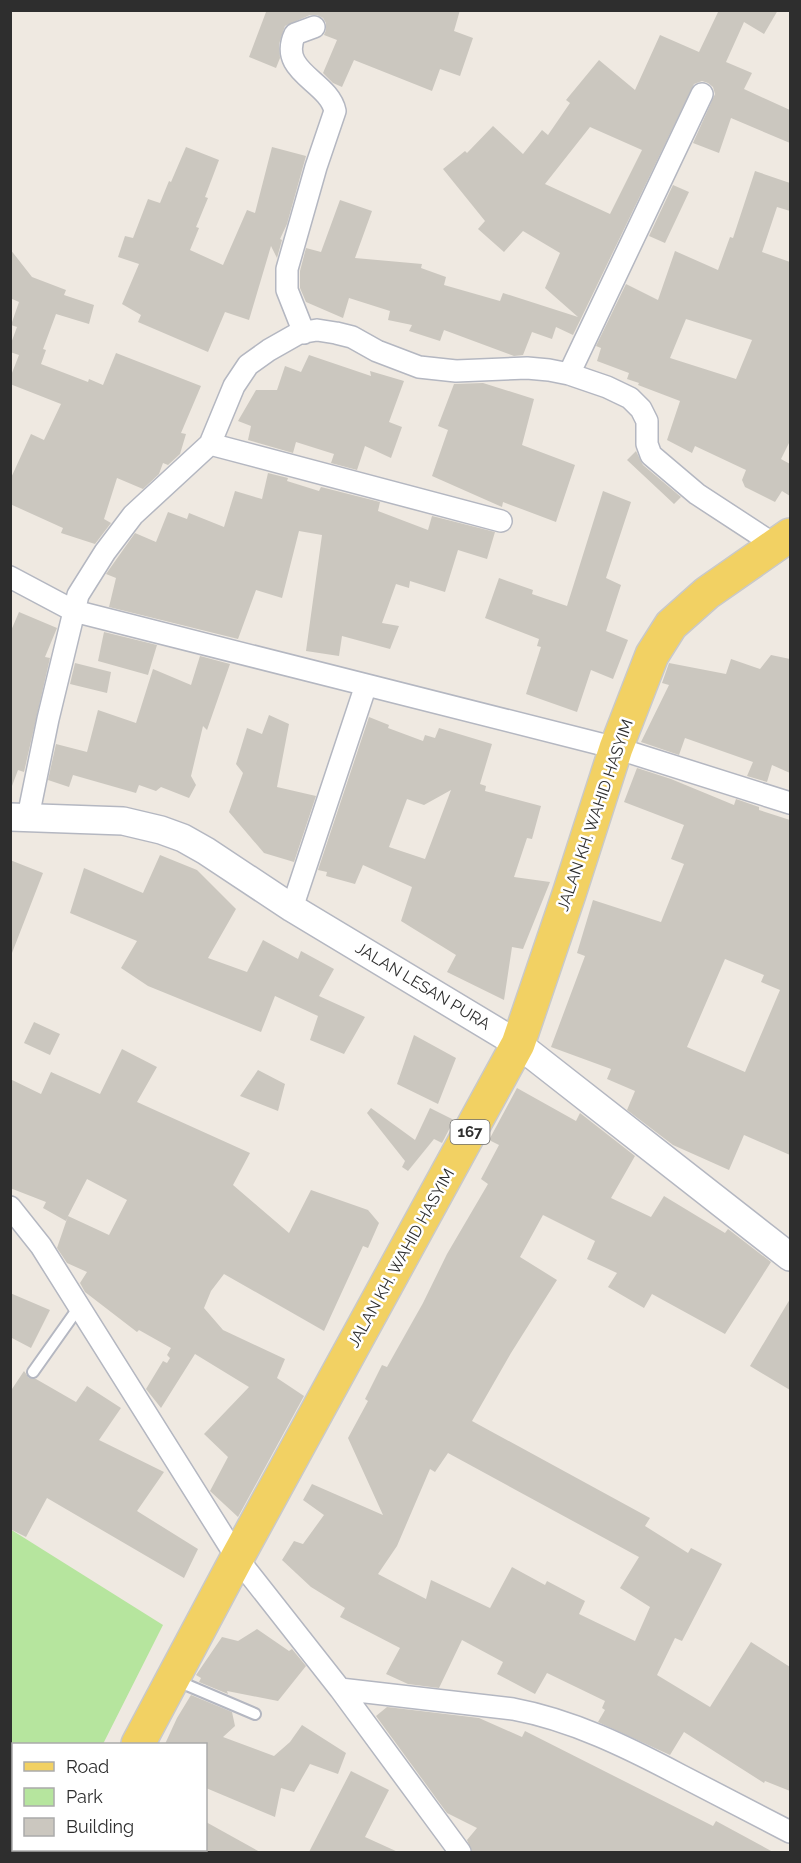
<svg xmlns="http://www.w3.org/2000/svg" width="801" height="1863" font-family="Raleway,sans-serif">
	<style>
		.green { fill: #b6e59e }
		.building { fill: #cbc7bf; fill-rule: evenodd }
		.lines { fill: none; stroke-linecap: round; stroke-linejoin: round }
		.service-casing { stroke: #b4b7c1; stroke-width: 14 }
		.minor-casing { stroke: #b4b7c1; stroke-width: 24 }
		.tertiary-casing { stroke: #b4b7c1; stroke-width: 30 }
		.primary-casing { stroke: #c9c9c9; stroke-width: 36 }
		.service { stroke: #fff; stroke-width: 10 }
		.minor { stroke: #fff; stroke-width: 21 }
		.tertiary { stroke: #fff; stroke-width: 27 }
		.primary { stroke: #f2d163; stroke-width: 33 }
		.labels { text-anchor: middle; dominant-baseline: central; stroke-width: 5; stroke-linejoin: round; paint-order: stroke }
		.shield { fill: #fff; stroke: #6d6d6d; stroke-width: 1.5 }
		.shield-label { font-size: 15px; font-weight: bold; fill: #2e2e2e }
		.street-label { font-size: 16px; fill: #2e2e2e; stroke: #fff }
	</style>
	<rect width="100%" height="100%" fill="#efe9e1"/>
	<!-- green -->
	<path class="green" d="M 10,1529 L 163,1625 L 103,1744 L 14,1744 L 14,1850 L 49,1850 L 48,1852 L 11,1852 Z"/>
	<!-- building -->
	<path class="building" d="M 265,10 L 460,10 L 454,31 L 473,38 L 460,76 L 440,69 L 432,91 L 354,60 L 342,87 L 333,83 L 323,73 L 337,40 L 324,35 L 326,30 L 326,23 L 323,18 L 317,15 L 310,15 L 285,26 L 279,44 L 280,58 L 276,68 L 249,57 L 266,12 Z
		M 719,10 L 778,10 L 764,34 L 744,22 L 726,62 L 752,73 L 744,89 L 790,110 L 790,143 L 731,118 L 719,153 L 693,143 L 715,94 L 713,87 L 708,83 L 702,81 L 694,84 L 573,335 L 556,327 L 552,339 L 532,332 L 523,355 L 514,356 L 444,330 L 440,341 L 409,331 L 412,325 L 388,320 L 390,311 L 349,298 L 343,318 L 306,302 L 300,288 L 300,271 L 306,248 L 321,252 L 340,200 L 372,211 L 355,258 L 422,264 L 421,268 L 446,277 L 444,285 L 500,301 L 503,293 L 578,317 L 545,288 L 560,253 L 523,231 L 504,252 L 478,229 L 485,221 L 443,169 L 465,151 L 467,153 L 493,126 L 523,154 L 542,130 L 548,135 L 570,103 L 566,100 L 599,60 L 635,90 L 660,35 L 699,52 ZM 590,127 L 642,150 L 610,214 L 545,184 Z
		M 186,147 L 219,160 L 205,197 L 208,198 L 196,227 L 199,228 L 190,250 L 223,265 L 247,210 L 255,213 L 272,147 L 306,156 L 287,224 L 280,239 L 282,240 L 277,258 L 271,246 L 249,320 L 225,312 L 208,352 L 138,322 L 141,315 L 122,304 L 139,264 L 118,257 L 125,236 L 133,238 L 148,199 L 160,203 L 169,181 L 171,182 Z
		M 755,171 L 790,183 L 790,211 L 777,207 L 762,252 L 790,262 L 790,441 L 781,459 L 790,464 L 790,496 L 782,491 L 775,502 L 745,487 L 742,480 L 746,470 L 695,446 L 692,453 L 667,440 L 680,401 L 638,385 L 639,383 L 627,379 L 629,373 L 597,361 L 601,348 L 596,346 L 626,284 L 658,300 L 675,251 L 718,270 L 730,237 L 733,238 ZM 686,319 L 752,340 L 736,379 L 670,358 Z
		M 673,185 L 689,192 L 665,243 L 649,236 Z
		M 10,249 L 32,277 L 66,290 L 64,295 L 94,305 L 89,324 L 56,314 L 43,349 L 46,350 L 41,364 L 88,382 L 89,379 L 103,385 L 116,353 L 201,386 L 181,433 L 186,434 L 180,454 L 168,465 L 163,463 L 159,474 L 143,489 L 117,478 L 104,519 L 111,523 L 95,544 L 61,533 L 63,528 L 10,504 L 10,480 L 31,434 L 44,440 L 61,404 L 10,384 L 10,378 L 19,355 L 10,352 L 10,346 L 17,327 L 11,325 L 19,302 L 10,298 Z
		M 309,355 L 371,376 L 370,371 L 404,381 L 389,422 L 402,427 L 391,458 L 365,446 L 357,470 L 331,463 L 334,454 L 296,442 L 293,453 L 248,440 L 251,426 L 238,421 L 256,390 L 277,390 L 285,366 L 301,372 Z
		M 483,383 L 534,399 L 522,445 L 575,465 L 556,522 L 503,502 L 502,507 L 432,476 L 448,430 L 438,426 L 454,384 Z
		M 636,451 L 643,465 L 681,497 L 674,504 L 627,460 Z
		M 268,473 L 288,478 L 287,481 L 319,491 L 321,487 L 380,502 L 378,511 L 428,530 L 432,516 L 495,532 L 487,559 L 458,550 L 445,592 L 410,581 L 409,588 L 396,584 L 382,623 L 399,626 L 390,649 L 342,636 L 339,656 L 306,651 L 322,535 L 299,531 L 282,598 L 256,590 L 238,639 L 109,607 L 116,578 L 106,574 L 135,533 L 156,542 L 168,512 L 187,519 L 189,513 L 224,527 L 235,491 L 262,499 Z
		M 603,491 L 631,502 L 606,578 L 621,585 L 606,631 L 628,640 L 613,679 L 591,670 L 577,712 L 526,694 L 541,647 L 537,646 L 539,639 L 485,618 L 499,578 L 533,590 L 532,594 L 567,606 Z
		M 19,612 L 57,628 L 45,657 L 50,658 L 24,772 L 18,770 L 12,786 L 10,785 L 10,633 Z
		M 104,632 L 157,645 L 148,675 L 98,661 Z
		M 771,655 L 790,659 L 790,773 L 772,765 L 767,782 L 747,776 L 753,762 L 685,738 L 679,755 L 641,742 L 669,685 L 662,683 L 669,663 L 726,674 L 731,659 L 760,669 Z
		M 200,656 L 230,664 L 207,730 L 203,726 L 191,776 L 196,785 L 189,798 L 161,787 L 156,791 L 139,785 L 136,793 L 73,775 L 69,787 L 48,780 L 56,744 L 87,752 L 98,710 L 136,723 L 153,669 L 191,685 Z
		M 75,663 L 111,672 L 107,693 L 70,684 Z
		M 269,715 L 289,724 L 277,787 L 316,796 L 294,862 L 264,853 L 229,812 L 243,773 L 236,764 L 247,728 L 262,734 Z
		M 369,717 L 389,725 L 388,728 L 423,741 L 425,735 L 435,738 L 439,728 L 492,744 L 480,784 L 486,786 L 485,791 L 541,806 L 532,839 L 527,838 L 514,877 L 550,882 L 523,949 L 512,947 L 504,1000 L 447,972 L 456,955 L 401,921 L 412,887 L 363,865 L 355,884 L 326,876 L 327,872 L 318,870 ZM 451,790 L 425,859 L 389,847 L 407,799 L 424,805 Z
		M 637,768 L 671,779 L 734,805 L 736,799 L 759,807 L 759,810 L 790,820 L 790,1155 L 744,1135 L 729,1170 L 673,1145 L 627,1110 L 635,1091 L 607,1079 L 611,1069 L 551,1047 L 585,956 L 577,953 L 593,900 L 661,922 L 684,864 L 671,859 L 684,825 L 624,802 ZM 725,959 L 764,975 L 761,982 L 780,990 L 745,1072 L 687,1047 Z
		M 160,855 L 197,870 L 236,909 L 208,958 L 247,972 L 263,940 L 298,959 L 301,951 L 334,969 L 319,996 L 365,1017 L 344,1054 L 310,1040 L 318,1016 L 275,996 L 261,1032 L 148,986 L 121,968 L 137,941 L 70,913 L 84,868 L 143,893 Z
		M 10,860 L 43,873 L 12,953 L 10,953 Z
		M 34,1022 L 60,1034 L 50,1055 L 24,1043 Z
		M 414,1035 L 456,1058 L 438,1104 L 397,1084 Z
		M 122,1049 L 157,1067 L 137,1102 L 250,1153 L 233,1185 L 289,1233 L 311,1190 L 368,1210 L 379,1223 L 368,1248 L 363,1246 L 324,1331 L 224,1274 L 211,1291 L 204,1308 L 223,1330 L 285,1359 L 277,1378 L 304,1396 L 238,1517 L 210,1491 L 228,1457 L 204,1434 L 249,1387 L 195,1354 L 161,1408 L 146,1389 L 163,1361 L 167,1363 L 170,1358 L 167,1355 L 171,1348 L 139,1330 L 137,1332 L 85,1292 L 80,1283 L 87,1272 L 67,1263 L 57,1248 L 68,1216 L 66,1221 L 43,1208 L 46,1202 L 10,1188 L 10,1079 L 41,1094 L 51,1072 L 100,1094 ZM 87,1179 L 127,1200 L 109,1235 L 68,1216 Z
		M 258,1070 L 285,1084 L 278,1111 L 240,1096 Z
		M 517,1088 L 576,1121 L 580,1113 L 635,1156 L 611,1198 L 651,1217 L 664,1196 L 725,1233 L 728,1229 L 771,1262 L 725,1334 L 652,1294 L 644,1308 L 608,1287 L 617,1273 L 587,1259 L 595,1241 L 543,1215 L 520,1257 L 557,1280 L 511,1353 L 472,1421 L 650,1518 L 645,1526 L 688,1553 L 691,1548 L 722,1564 L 682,1641 L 675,1638 L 657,1675 L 710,1707 L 751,1642 L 790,1667 L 790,1791 L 765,1781 L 764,1783 L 684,1732 L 670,1755 L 598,1722 L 605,1710 L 602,1708 L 605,1701 L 547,1673 L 535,1694 L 497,1674 L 503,1662 L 462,1640 L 439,1688 L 408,1684 L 386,1674 L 400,1648 L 340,1617 L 345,1608 L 311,1587 L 282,1560 L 294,1541 L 303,1544 L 324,1515 L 303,1500 L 312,1484 L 383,1515 L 348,1438 L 368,1401 L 365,1399 L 382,1365 L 387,1367 L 423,1303 L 447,1254 L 488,1184 L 481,1179 L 499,1145 L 489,1140 ZM 448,1453 L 639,1557 L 620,1588 L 650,1607 L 635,1641 L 579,1614 L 585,1601 L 547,1581 L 545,1585 L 512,1567 L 490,1608 L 431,1580 L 426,1599 L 378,1574 L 397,1546 L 430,1469 L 435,1472 Z
		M 371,1108 L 415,1140 L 430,1108 L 454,1120 L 442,1143 L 434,1139 L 408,1171 L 402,1167 L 405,1161 L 367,1113 Z
		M 10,1293 L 50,1310 L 31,1348 L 10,1337 Z
		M 790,1299 L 790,1390 L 750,1366 Z
		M 24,1371 L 29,1378 L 36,1379 L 76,1402 L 87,1386 L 121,1408 L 99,1440 L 164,1472 L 137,1511 L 198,1549 L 184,1578 L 47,1498 L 26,1537 L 10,1529 L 10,1392 Z
		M 257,1629 L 289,1651 L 292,1649 L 306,1666 L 278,1701 L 227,1691 L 228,1694 L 199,1682 L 201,1678 L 196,1675 L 222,1637 L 238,1641 Z
		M 191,1695 L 232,1712 L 235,1726 L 223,1737 L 274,1756 L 290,1742 L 302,1725 L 346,1753 L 338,1774 L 310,1764 L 294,1792 L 281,1788 L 275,1817 L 206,1788 L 206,1744 L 165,1744 L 177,1718 Z
		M 387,1707 L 479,1718 L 522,1737 L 525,1731 L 713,1826 L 716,1821 L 773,1852 L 472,1852 L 467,1840 L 477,1828 L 447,1813 L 376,1716 Z
		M 351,1771 L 389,1790 L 365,1837 L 398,1852 L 309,1852 Z
		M 206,1822 L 260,1852 L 206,1852 Z"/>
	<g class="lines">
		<!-- service casing -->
		<g class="service-casing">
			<path id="service" d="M 33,1372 L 79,1307
				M 175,1680 L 255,1714"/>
		</g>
		<!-- minor casing -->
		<g class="minor-casing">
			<path id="minor" d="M 304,333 L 287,290 L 287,269 L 316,167 L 335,111 C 329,81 277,72 295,34 L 314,27
				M 569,374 L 702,94
				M 210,444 L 501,521
				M 10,577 L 74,611 L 616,748 L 790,803
				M 28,817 L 48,719 L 78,595 L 105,552 L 133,515 L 210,444 L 234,386 L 248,365 L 269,350 L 299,333 L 317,330 L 336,333 L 352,337 L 377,351 L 419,367 L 456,371 L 527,368 L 549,370 L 569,374 L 607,387 L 630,398 L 641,409 L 647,421 L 647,444 L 651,455 L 697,494 L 775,545
				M 292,908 L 366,685
				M 10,1207 L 41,1246 L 237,1558 L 340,1689 L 460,1852
				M 340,1689 L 513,1709 C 572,1720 627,1747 680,1775 C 717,1794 754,1813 790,1832"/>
		</g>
		<!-- tertiary casing -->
		<g class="tertiary-casing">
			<path id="tertiary" d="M 10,817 L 123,821 L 161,830 L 183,838 L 206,851 L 292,908 L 518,1044 L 790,1257"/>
		</g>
		<!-- primary casing -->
		<g class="primary-casing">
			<path id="primary" d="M 138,1744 L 237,1558 L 518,1044 L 569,894 L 616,748 L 652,655 L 671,625 L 707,593 L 790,535
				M 80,1852 L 82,1850"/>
		</g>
		<!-- service -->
		<use href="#service" class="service"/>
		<!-- minor -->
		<use href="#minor" class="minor"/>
		<!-- tertiary -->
		<use href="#tertiary" class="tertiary"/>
		<!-- primary -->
		<use href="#primary" class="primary"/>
	</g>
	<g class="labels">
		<!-- shield labels -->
		<rect class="shield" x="450.5" y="1120" width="39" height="24" rx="4.5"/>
		<g class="shield-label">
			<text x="470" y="1132">167</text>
		</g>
		<!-- street labels -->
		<g class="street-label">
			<text transform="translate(595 815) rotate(-71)">JALAN KH. WAHID HASYIM</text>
			<text transform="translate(423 986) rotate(31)">JALAN LESAN PURA</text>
			<text transform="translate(401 1258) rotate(-61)">JALAN KH. WAHID HASYIM</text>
		</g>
	</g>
	<!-- border -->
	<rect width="801" height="1863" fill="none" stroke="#2e2e2e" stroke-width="24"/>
	<!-- legend -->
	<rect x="12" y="1743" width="195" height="108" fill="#ffffff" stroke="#ababab" stroke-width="1.5"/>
	<rect x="24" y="1762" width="30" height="9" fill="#f2d163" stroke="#ababab" stroke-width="1.5"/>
	<text x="66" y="1773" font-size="18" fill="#2e2e2e">Road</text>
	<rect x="24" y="1788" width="30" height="18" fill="#b6e59e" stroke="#ababab" stroke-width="1.5"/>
	<text x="66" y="1803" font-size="18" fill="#2e2e2e">Park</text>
	<rect x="24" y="1818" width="30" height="18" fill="#cbc7bf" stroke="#ababab" stroke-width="1.5"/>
	<text x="66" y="1833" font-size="18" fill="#2e2e2e">Building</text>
</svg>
